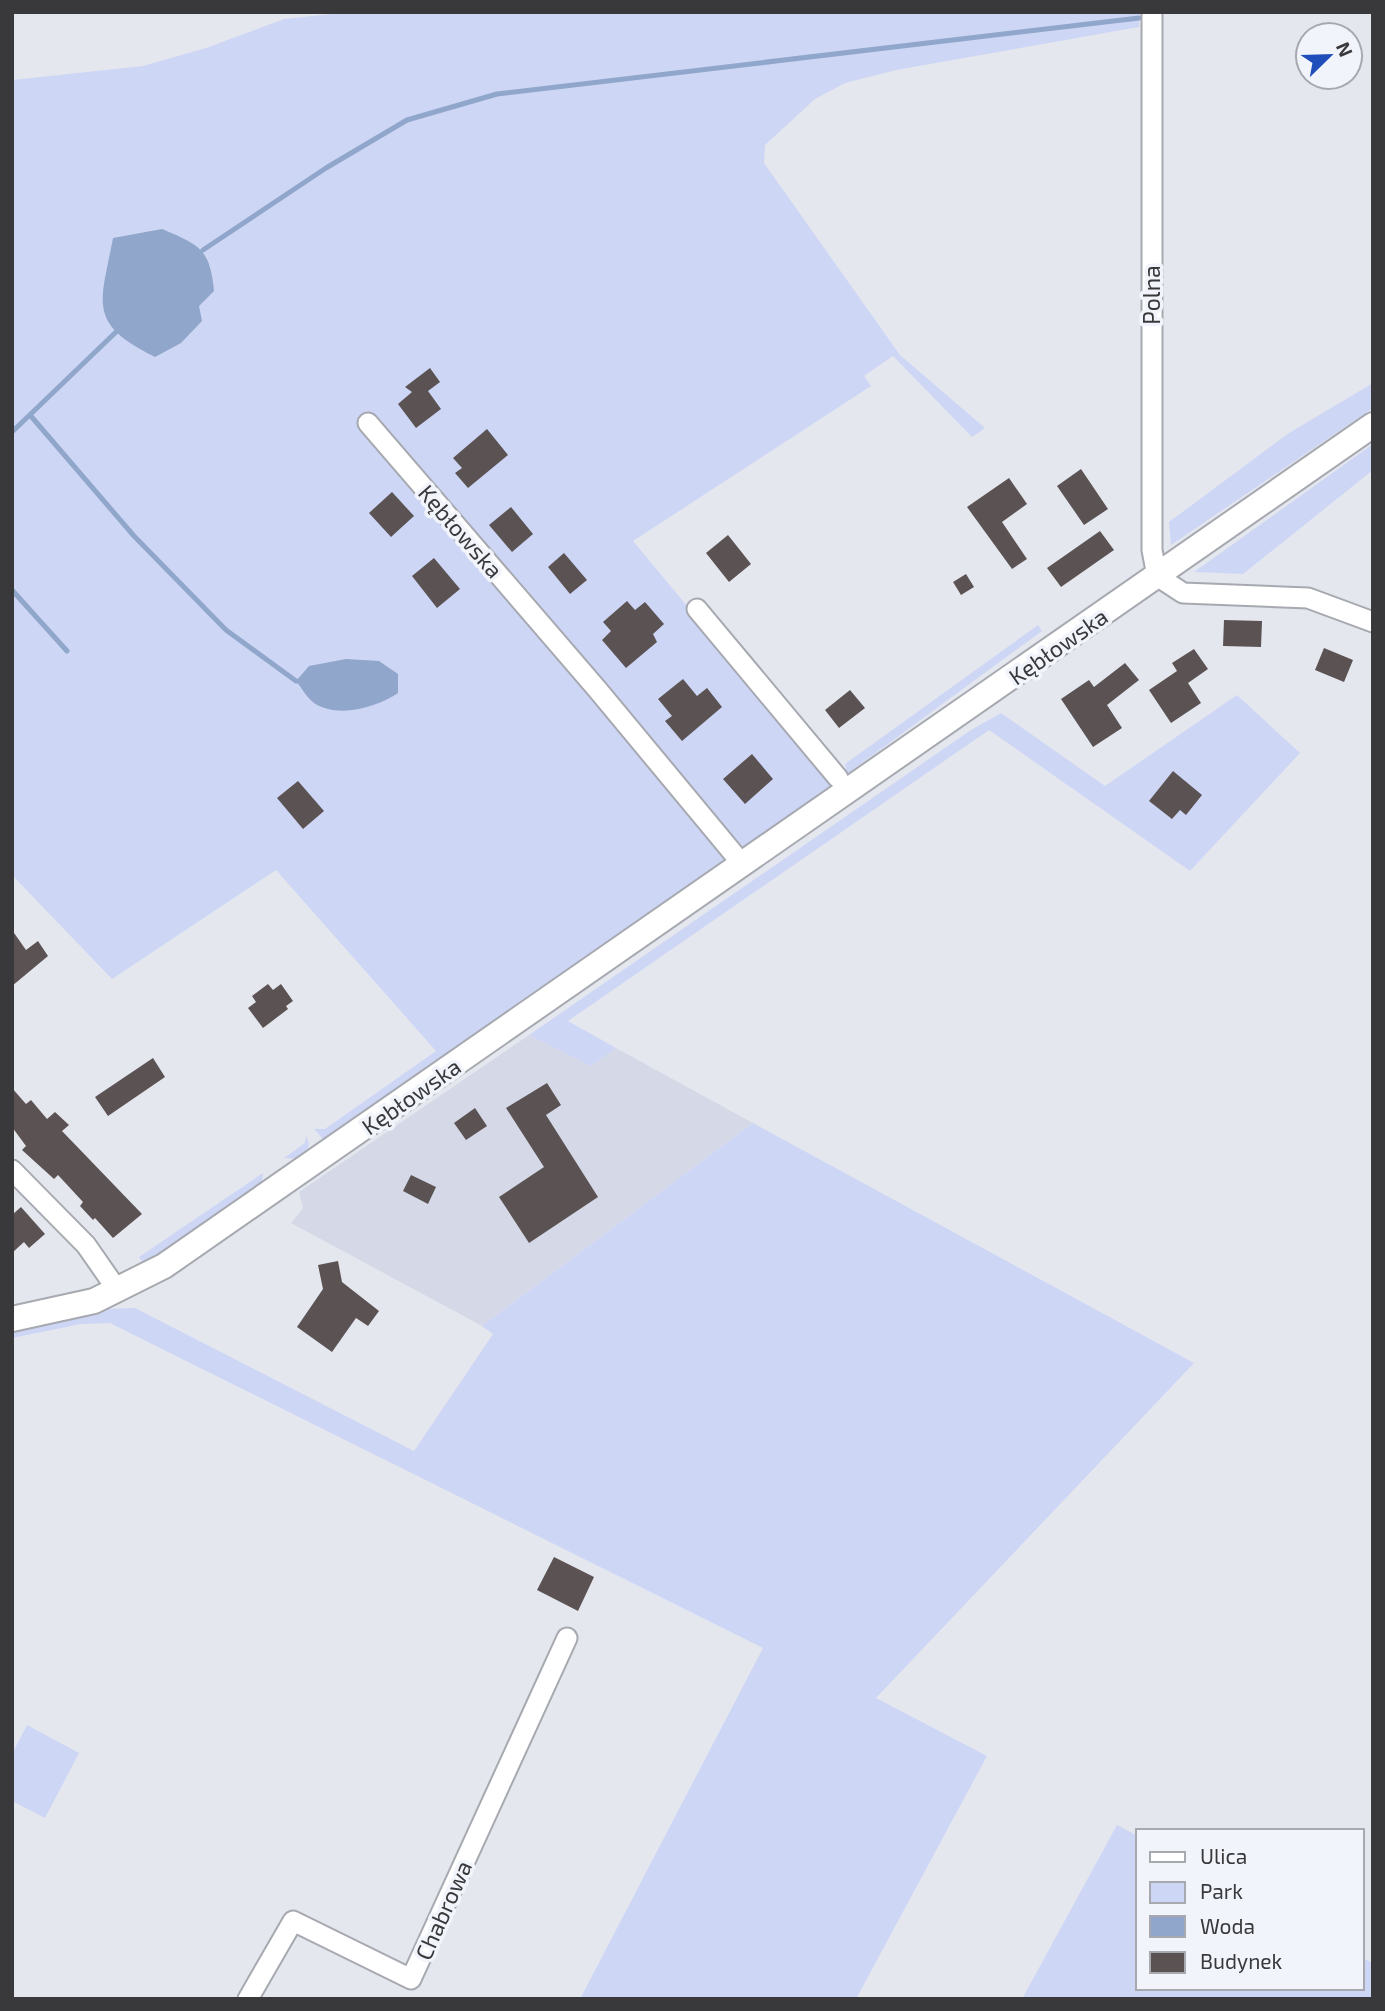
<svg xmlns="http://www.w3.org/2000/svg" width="1385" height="2011" font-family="'Exo 2',sans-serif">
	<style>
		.built { fill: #d5d9e7 }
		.green { fill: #ced6f5 }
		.water { fill: #90a6ca }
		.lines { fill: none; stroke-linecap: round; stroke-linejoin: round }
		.stream { stroke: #90a6ca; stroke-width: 5 }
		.building { fill: #5b5353 }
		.minor-casing { stroke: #a7a9b0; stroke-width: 23 }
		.tertiary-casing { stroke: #a7a9b0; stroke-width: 28 }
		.minor { stroke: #fff; stroke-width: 19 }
		.tertiary { stroke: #fff; stroke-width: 24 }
		.labels { text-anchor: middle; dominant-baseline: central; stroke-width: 7; stroke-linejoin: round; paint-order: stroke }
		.street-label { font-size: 23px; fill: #39393c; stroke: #f2f4fc }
	</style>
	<rect width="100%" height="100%" fill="#e5e7ef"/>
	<!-- built -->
	<path class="built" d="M 529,1035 L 591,1066 L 616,1048 L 753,1123 L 482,1326 L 291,1223 L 303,1208 L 299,1192 Z"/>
	<!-- green -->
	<path class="green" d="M 349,12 L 1140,12 L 1139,27 L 896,70 L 845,83 L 815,99 L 765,145 L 764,163 L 900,355 L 985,428 L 972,437 L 893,356 L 864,376 L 871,386 L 633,541 L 835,784 L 446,1061 L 329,1140 L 323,1139 L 314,1129 L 325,1129 L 436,1051 L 276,870 L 112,979 L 12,875 L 12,80 L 143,66 L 206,48 L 284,19 Z
		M 1373,383 L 1373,408 L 1171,545 L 1169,522 L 1289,433 Z
		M 1373,444 L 1373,470 L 1243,574 L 1194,572 Z
		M 1038,625 L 1042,631 L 847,774 L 845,764 Z
		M 1237,695 L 1300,753 L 1190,871 L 989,730 L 568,1021 L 616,1048 L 591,1066 L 529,1035 L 971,730 L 1001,713 L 1105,786 Z
		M 753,1123 L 1194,1363 L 876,1698 L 987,1756 L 856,1999 L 580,1999 L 763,1648 L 110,1323 L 81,1324 L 12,1338 L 12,1328 L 101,1309 L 135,1308 L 414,1451 L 493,1334 L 482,1326 Z
		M 306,1135 L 309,1144 L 306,1154 L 298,1159 L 284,1158 L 305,1143 Z
		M 263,1173 L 262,1181 L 252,1193 L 146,1267 L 139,1257 Z
		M 27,1725 L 79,1753 L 45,1818 L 12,1801 L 12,1754 Z
		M 1117,1825 L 1138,1836 L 1138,1988 L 1362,1988 L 1362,1958 L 1373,1963 L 1373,1999 L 1022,1999 Z"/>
	<!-- water -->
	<path class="water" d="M 162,229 C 200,245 210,249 214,291 L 199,306 L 202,321 L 181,343 L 155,357 C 86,323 101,303 113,238 Z
		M 346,659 L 379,661 L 398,674 L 398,693 C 377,707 338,719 314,703 C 307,698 301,687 296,681 L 309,666 Z"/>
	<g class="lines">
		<!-- stream -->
		<path class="stream" d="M 203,250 L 326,168 L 407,120 L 497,94 L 1139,18
			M 30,415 L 134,536 L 226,630 L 296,681
			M 12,432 L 116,332
			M 12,590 L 67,651"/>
	</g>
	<!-- building -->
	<path class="building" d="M 430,368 L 440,382 L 428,391 L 441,409 L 416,428 L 398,404 L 412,392 L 405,387 Z
		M 487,429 L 508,455 L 468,488 L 455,473 L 462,468 L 453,458 Z
		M 1081,469 L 1108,509 L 1084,525 L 1057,486 Z
		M 1009,478 L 1027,504 L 1002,522 L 1027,559 L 1012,569 L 967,507 Z
		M 392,492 L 414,516 L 391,537 L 369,513 Z
		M 511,507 L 533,534 L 512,552 L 489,525 Z
		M 1100,531 L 1114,550 L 1061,587 L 1047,568 Z
		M 728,535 L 751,564 L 729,582 L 706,553 Z
		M 564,553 L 587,580 L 570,594 L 548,567 Z
		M 434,558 L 460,589 L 437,608 L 412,576 Z
		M 966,574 L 974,587 L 961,595 L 953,582 Z
		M 627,601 L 635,610 L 645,602 L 664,624 L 653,634 L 657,642 L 626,668 L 602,640 L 611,631 L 603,622 Z
		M 1224,620 L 1262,621 L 1261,647 L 1223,646 Z
		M 1324,648 L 1353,660 L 1344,682 L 1315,670 Z
		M 1194,649 L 1208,669 L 1188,683 L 1201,703 L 1171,723 L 1149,690 L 1177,671 L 1172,663 Z
		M 1125,663 L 1139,680 L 1107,705 L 1122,728 L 1093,747 L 1061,699 L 1089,680 L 1094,687 Z
		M 683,679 L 697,696 L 707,688 L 722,707 L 682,741 L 665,721 L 672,716 L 658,699 Z
		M 850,690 L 865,708 L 839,728 L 825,710 Z
		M 752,754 L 773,779 L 745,804 L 723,779 Z
		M 1173,771 L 1202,795 L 1186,815 L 1180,810 L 1172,819 L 1149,801 Z
		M 298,781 L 324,811 L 303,829 L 277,798 Z
		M 12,930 L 26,950 L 38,941 L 48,956 L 12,986 Z
		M 268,984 L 273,990 L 281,984 L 293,1001 L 286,1006 L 288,1009 L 263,1028 L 248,1008 L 256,1002 L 252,996 Z
		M 153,1058 L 165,1077 L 108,1116 L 95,1097 Z
		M 547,1083 L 561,1105 L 546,1115 L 598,1197 L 529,1243 L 499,1197 L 544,1167 L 506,1108 Z
		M 12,1088 L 26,1104 L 31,1100 L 47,1119 L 55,1112 L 69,1125 L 62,1131 L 142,1214 L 113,1238 L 95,1218 L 93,1220 L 80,1206 L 83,1202 L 58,1175 L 54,1179 L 22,1150 L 26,1146 L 12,1127 Z
		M 475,1108 L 487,1126 L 466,1140 L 454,1123 Z
		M 411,1175 L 436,1187 L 428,1204 L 403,1191 Z
		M 21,1207 L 45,1234 L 29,1248 L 24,1242 L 12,1253 L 12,1215 Z
		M 338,1261 L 342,1282 L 379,1311 L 368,1326 L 356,1318 L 332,1352 L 297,1327 L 323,1289 L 318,1265 Z
		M 554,1557 L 594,1577 L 578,1611 L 537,1590 Z"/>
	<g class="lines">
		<!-- minor casing -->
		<g class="minor-casing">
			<path id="minor" d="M 1152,12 L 1152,550 L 1157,576 L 1183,593 L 1308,598 L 1373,622
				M 368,423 L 597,689 L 743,865
				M 697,609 L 838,778
				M 12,1170 L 86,1245 L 118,1291
				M 248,1999 L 293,1921 L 411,1979 L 567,1638"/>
		</g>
		<!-- tertiary casing -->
		<g class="tertiary-casing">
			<path id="tertiary" d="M 12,1319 L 94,1301 L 164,1266 L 1373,425"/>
		</g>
		<!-- minor -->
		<use href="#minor" class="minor"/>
		<!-- tertiary -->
		<use href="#tertiary" class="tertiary"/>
	</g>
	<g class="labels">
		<!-- street labels -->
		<g class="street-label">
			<text transform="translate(1151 295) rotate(-90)">Polna</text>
			<text transform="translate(461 531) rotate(49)">Kębłowska</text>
			<text transform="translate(1058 646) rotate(-35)">Kębłowska</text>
			<text transform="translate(411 1096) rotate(-35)">Kębłowska</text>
			<text transform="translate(443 1910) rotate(-66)">Chabrowa</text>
		</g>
	</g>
	<!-- border -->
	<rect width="1385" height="2011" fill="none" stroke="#39393c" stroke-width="28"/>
	<!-- legend -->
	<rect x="1136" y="1829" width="228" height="161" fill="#f2f4fc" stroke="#a8a9af" stroke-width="2"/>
	<rect x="1150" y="1852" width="35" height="10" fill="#ffffff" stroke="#a8a9af" stroke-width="2"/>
	<text x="1200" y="1864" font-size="21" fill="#39393c">Ulica</text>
	<rect x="1150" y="1882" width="35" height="21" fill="#ced6f5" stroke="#a8a9af" stroke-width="2"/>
	<text x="1200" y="1899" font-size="21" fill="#39393c">Park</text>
	<rect x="1150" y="1916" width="35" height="21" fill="#90a6ca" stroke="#a8a9af" stroke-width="2"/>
	<text x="1200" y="1934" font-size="21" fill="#39393c">Woda</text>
	<rect x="1150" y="1952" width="35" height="21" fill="#5b5353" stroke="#a8a9af" stroke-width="2"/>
	<text x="1200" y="1969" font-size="21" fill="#39393c">Budynek</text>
	<!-- north arrow -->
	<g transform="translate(1329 56) rotate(67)"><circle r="33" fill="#f2f4fc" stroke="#a8a9af" stroke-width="2"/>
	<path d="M0-5L12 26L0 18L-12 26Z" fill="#1f4ebb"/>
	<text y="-10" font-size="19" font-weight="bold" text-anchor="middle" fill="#39393c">N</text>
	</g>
</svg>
